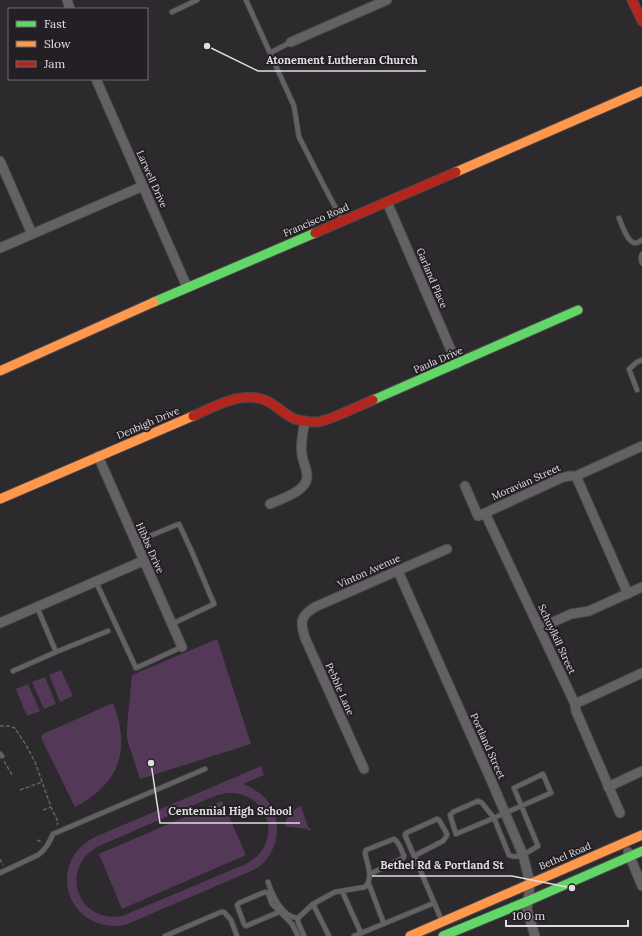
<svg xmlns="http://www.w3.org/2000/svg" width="642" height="936" font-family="Lora,serif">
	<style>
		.pitch { fill: #543857; fill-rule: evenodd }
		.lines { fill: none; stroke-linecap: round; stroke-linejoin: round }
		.lane-casing { stroke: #49474a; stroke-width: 6 }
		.street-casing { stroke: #49474a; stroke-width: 11 }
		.fast-casing { stroke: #49474a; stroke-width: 11 }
		.slow-casing { stroke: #49474a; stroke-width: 11 }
		.jam-casing { stroke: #49474a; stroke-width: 11 }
		.path { stroke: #646364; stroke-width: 1.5; stroke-dasharray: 4 2; stroke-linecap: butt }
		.lane { stroke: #636163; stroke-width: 4.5 }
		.street { stroke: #636163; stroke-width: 9 }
		.fast { stroke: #63d668; stroke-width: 9 }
		.slow { stroke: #ff974d; stroke-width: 9 }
		.jam { stroke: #b3261e; stroke-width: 9 }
		.labels { text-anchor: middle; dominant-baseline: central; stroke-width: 4; stroke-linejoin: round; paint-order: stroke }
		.street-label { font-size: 10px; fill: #e0dde0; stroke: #241f24 }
		.leader { fill: none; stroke: #e0dde0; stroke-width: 1.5 }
		.callout-dot { fill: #e0dde0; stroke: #241f24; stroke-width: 1.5 }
		.callout-label { font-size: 11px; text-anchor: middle; font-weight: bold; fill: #e0dde0; stroke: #241f24; stroke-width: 4; stroke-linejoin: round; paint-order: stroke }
	</style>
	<rect width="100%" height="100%" fill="#2c2a2d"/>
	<!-- pitch -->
	<path class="pitch" d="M 217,639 L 251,744 L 140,779 L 127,739 L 127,726 L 132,675 Z
		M 61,670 L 73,696 L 60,702 L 49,675 Z
		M 45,677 L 56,704 L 44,709 L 32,682 Z
		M 28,684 L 40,711 L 27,716 L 16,689 Z
		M 113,703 C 131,749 120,784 75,807 L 41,738 L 43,734 Z
		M 261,766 L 264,775 L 243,784 C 250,787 256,790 262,795 C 282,813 282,845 262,864 C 259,867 254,870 249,872 L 125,925 C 68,935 44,863 95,837 ZM 228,793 C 271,792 284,844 246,864 L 122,916 C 77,924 58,867 99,846 L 217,795 Z
		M 222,801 L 246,855 L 122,909 L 99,854 Z
		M 301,806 L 308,827 L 311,829 L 309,831 L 307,829 L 285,826 C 286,816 292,810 301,806 Z"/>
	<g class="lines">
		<!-- lane casing -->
		<g class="lane-casing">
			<path id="lane" d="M 246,0 L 294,106 L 299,137 L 324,186 L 342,220
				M 172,12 L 197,0
				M 270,53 L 291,42
				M 619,218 C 622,225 628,244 636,243 C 638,243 640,241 642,240
				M 642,254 L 641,258 L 642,263
				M 637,390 L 629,369 L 637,362 L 642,360
				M 135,542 L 179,524 L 192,552 L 214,604 L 172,624
				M 96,582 L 136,668 L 182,647
				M 56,652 L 108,631
				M 13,671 L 56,652 L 37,607
				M 0,754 L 2,756
				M 505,813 L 494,818 L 482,803 L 478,801 L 453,812 L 450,815 L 456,834 L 494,818 L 509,855 C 519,860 529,851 538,846 L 514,788 L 543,774 L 551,793 L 505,813
				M 414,856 L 443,841 L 446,837 L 447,834 L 439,820 L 437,819 L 406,833 L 405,835 L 439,914 L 441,920
				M 0,873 L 38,855 C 46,849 49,843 53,834 L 205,769
				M 268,882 C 272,895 283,918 298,918
				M 369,884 L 384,924
				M 342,891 L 361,933
				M 313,904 L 329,936
				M 279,912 L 246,926 L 244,924 L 237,905 L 239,903 L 265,892 L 268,893 L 272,904 L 292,924 L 298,936
				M 165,936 L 221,912 L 224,912 L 231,920 L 237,936
				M 304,936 L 298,922 L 298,918 L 313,904 L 335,892 L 365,887 C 374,878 367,864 365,853 L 366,850 L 394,839 C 400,843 401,850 404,856 L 403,858 L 370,874
				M 354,936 L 434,903"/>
		</g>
		<!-- street casing -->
		<g class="street-casing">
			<path id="street" d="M 67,0 L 70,9
				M 291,42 L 387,0
				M 96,79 L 187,287
				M 0,161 L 32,234
				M 387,202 L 457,364
				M 0,248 L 143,186
				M 98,456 L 182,647
				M 576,476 L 628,594
				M 465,486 L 478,516 L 485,513 L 575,704 L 576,711 L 620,813
				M 270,504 C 281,499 308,491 307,476 C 307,469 303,462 302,455 C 300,444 303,432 305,421
				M 485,513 L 561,478 L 569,476 L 576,476 L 642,446
				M 398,571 L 491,780 L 523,855 L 530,883 L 527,910 L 535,936
				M 0,623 L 143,561
				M 540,628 L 571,614 L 589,611 L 642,587
				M 575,704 L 642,673
				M 364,769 L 305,638 C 300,622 300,616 315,607 L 447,549
				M 608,787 L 642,771
				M 628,852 L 642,886"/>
		</g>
		<!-- fast casing -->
		<g class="fast-casing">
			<path id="fast" d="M 154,302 L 315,233
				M 373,400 L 578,310
				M 443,936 L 528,901 L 642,851"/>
		</g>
		<!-- slow casing -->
		<g class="slow-casing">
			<path id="slow" d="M 456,172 L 642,91
				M 0,371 L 154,302
				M 0,499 L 193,416
				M 410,936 L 642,835"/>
		</g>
		<!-- jam casing -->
		<g class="jam-casing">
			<path id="jam" d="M 632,0 L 642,21
				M 315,233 L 456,172
				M 193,416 C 216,406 244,389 269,402 C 277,406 286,416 295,419 C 301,421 309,422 316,422 C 328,422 360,405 373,400"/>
		</g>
		<!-- path -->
		<path class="path" d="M 0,726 L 9,726 L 15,728 L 26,745 L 35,762 L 51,807 L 58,822 L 57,825
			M 4,761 L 12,775
			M 20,790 L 42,782
			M 43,810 L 51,807
			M 37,840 L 42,842
			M 0,859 L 3,865"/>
		<!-- lane -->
		<use href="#lane" class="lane"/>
		<!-- street -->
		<use href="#street" class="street"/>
		<!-- fast -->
		<use href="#fast" class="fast"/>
		<!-- slow -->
		<use href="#slow" class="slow"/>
		<!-- jam -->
		<use href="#jam" class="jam"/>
	</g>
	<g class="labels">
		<!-- street labels -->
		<g class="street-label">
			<text transform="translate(152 179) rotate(66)">Larwell Drive</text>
			<text transform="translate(316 220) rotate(-23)">Francisco Road</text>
			<text transform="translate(432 278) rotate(67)">Garland Place</text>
			<text transform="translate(438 360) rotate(-23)">Paula Drive</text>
			<text transform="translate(148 423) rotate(-23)">Denbigh Drive</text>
			<text transform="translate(526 482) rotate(-24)">Moravian Street</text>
			<text transform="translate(150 548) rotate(66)">Hibbs Drive</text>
			<text transform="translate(369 571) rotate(-24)">Vinton Avenue</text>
			<text transform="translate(557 639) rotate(65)">Schuylkill Street</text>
			<text transform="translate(340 689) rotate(66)">Pebble Lane</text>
			<text transform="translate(488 746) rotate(66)">Portland Street</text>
			<text transform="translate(565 856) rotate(-23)">Bethel Road</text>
		</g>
	</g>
	<!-- callouts -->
	<path class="leader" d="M207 46L258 71H426M151 763L160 823H300M572 888L512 876H372"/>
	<g class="callout-dot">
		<circle cx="207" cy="46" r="4"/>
		<circle cx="151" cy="763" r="4"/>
		<circle cx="572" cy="888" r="4"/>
	</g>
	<g class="callout-label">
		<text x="342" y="64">Atonement Lutheran Church</text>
		<text x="230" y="815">Centennial High School</text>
		<text x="442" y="869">Bethel Rd &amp; Portland St</text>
	</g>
	<!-- legend -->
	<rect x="8" y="8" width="140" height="72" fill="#241f24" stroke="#6f6b6f"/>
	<rect x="16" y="21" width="20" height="6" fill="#63d668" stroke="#6f6b6f"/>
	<text x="44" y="28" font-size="12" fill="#e0dde0">Fast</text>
	<rect x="16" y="41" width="20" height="6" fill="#ff974d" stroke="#6f6b6f"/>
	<text x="44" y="48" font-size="12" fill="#e0dde0">Slow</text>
	<rect x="16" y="61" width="20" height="6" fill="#b3261e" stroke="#6f6b6f"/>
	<text x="44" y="68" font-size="12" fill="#e0dde0">Jam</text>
	<!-- scale -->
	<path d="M506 920v6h122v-6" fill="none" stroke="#e0dde0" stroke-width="2"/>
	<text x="512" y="920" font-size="12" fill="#e0dde0" stroke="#241f24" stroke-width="3" paint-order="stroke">100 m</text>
</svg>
